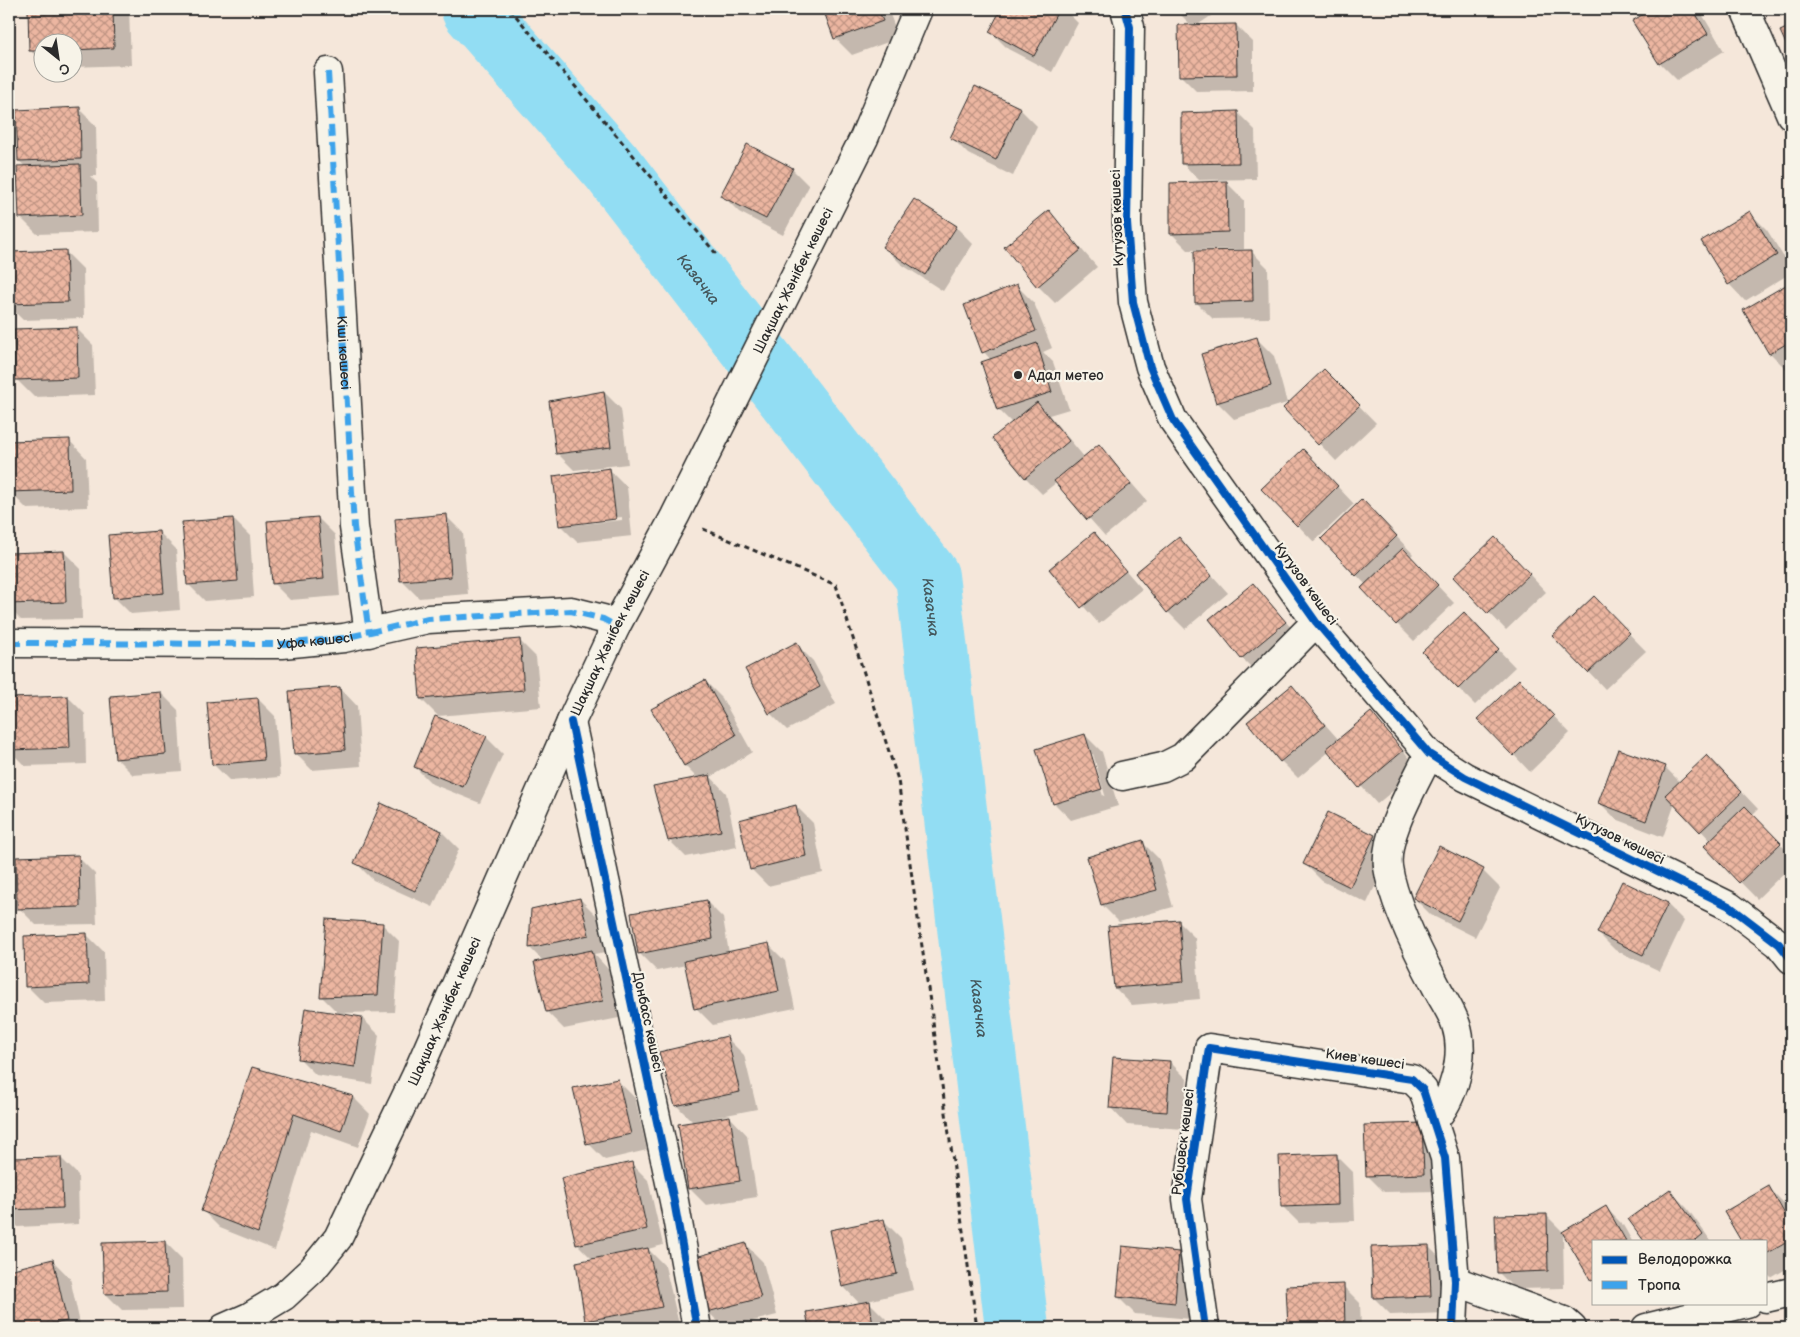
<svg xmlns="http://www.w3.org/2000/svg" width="1800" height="1337" font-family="'Balsamiq Sans',sans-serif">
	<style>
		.shadow { fill: #0003; fill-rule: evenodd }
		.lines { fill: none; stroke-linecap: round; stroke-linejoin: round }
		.river { stroke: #92ddf3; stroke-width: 64 }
		.building { fill: url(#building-cross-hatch); stroke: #2b2b2b }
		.minor-casing { stroke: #2b2b2b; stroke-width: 31 }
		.major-casing { stroke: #2b2b2b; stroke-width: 31 }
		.path { stroke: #2b2b2b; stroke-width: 3; stroke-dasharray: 5 4; stroke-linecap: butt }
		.minor { stroke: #f7f3e8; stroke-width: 28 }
		.major { stroke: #f7f3e8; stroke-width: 28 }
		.quiet { stroke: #3ea3eb; stroke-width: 6; stroke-dasharray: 12 6; stroke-linecap: butt }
		.cycleway-casing { stroke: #f7f3e8; stroke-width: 11 }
		.cycleway { stroke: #0057b8; stroke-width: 8 }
		.poi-dot { fill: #2b2b2b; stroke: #f7f3e8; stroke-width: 2 }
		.labels { text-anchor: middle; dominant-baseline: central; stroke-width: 4.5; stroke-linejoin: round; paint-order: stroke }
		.street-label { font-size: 14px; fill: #2b2b2b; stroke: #f7f3e8 }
		.poi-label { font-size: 14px; fill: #2b2b2b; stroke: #f7f3e8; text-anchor: start }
		.water-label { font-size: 15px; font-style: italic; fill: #45585d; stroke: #f7f3e8 }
	</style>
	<defs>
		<pattern id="building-cross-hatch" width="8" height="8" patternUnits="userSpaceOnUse" patternTransform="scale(1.25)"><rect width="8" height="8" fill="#ecb6a1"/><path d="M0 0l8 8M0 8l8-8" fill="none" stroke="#bf9483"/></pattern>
	</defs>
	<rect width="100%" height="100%" fill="#f5e7da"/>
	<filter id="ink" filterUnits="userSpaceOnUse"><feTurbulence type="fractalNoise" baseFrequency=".02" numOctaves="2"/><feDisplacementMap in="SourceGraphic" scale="10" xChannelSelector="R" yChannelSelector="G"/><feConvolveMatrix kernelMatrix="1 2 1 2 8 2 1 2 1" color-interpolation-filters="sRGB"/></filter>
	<g filter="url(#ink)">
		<!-- shadow -->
		<path class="shadow" d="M 29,9 L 129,9 L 131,65 L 72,67 L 72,42 L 42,42 L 42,63 L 31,51 Z
			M 825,9 L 888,9 L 899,38 L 852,55 L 835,38 Z
			M 1003,9 L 1064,9 L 1078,23 L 1052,72 L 1008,49 L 991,32 Z
			M 1175,9 L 1221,9 L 1196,26 L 1236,25 L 1253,42 L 1253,91 L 1197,92 L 1180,75 L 1192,26 Z
			M 1654,9 L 1699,9 L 1724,51 L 1677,80 L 1660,63 L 1634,21 Z
			M 1773,9 L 1791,9 L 1791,12 L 1781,17 Z
			M 79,109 L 96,126 L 97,176 L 90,176 L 97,183 L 98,232 L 37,234 L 20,217 L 26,167 L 19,161 Z
			M 1020,109 L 1037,126 L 1013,176 L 968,154 L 951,137 Z
			M 1238,113 L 1255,130 L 1256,179 L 1199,180 L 1182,163 Z
			M 792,169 L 809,186 L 783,235 L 739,212 L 722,195 Z
			M 1227,183 L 1244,200 L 1244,249 L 1188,250 L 1171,233 Z
			M 1049,212 L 1097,267 L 1055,303 L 1038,286 Z
			M 1750,213 L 1767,230 L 1791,269 L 1791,273 L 1745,301 L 1729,284 Z
			M 956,227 L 973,244 L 943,291 L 901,264 L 884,247 Z
			M 1251,251 L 1268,268 L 1269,318 L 1213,319 L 1196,302 Z
			M 66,252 L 83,269 L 84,318 L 23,320 L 9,306 L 9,254 Z
			M 1791,283 L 1791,368 L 1787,370 L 1770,353 L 1745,310 Z
			M 1017,286 L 1034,303 L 1052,348 L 1043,352 L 1053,362 L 1069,409 L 1049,415 L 1085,458 L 1099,446 L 1147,501 L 1105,536 L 1057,482 L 1042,494 L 1025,477 L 1012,423 L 998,409 L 991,360 L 984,352 Z
			M 76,328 L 93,345 L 95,395 L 34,397 L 17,380 Z
			M 1257,339 L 1274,356 L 1287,403 L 1234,419 L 1217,402 Z
			M 1324,370 L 1376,423 L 1336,461 L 1285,408 Z
			M 604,392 L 621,409 L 628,464 L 574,470 L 557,453 Z
			M 69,440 L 86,458 L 88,507 L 27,509 L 10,492 L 9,442 Z
			M 1320,468 L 1354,504 L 1314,542 L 1263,489 Z
			M 610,470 L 627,487 L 632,536 L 577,542 L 560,525 ZM 622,517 L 622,520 L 573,525 L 573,523 Z
			M 446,516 L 463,533 L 468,594 L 419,598 L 402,581 L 396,520 Z
			M 318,518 L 335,535 L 340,596 L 290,600 L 273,583 Z
			M 1379,518 L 1413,554 L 1410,557 L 1454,603 L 1414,641 L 1397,624 L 1366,585 L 1322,539 Z
			M 233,519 L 250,536 L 254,597 L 205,601 L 188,584 Z
			M 159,532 L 176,549 L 180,610 L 131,614 L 114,597 Z
			M 1094,534 L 1142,589 L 1099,624 L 1051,569 Z
			M 1179,538 L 1228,593 L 1185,629 L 1168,612 Z
			M 64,552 L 81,569 L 82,619 L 21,620 L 9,608 L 9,554 Z
			M 1512,556 L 1546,592 L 1506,630 L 1455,577 Z
			M 1253,585 L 1302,640 L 1259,675 L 1242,658 Z
			M 1594,598 L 1646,651 L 1605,689 L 1589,672 Z
			M 1464,614 L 1515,667 L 1475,705 L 1458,688 Z
			M 519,640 L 536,657 L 541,707 L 438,716 L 421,699 Z
			M 796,644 L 813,661 L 836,704 L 787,730 L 770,713 Z
			M 705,681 L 722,698 L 752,752 L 711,777 L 726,793 L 737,847 L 686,857 L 669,840 L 698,779 L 685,766 L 652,709 Z
			M 1292,687 L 1339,740 L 1371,713 L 1419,769 L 1377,804 L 1330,751 L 1298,778 L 1281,761 Z
			M 340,688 L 357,706 L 361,766 L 312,770 L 295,753 Z
			M 161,693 L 178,710 L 182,771 L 133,775 L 116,758 Z
			M 68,697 L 85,714 L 86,764 L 25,766 L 9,750 L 9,699 Z
			M 1536,698 L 1570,733 L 1530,772 L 1514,755 Z
			M 258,699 L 275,716 L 280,777 L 230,781 L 213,764 Z
			M 1085,735 L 1102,752 L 1118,806 L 1071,820 L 1054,803 ZM 1090,754 L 1093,754 L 1105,795 L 1103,796 Z
			M 486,737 L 503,754 L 480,803 L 432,784 L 415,767 Z
			M 1665,767 L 1680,782 L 1724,773 L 1758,809 L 1752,815 L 1791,855 L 1791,866 L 1757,899 L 1705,846 L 1711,841 L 1675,803 L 1663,837 L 1616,819 L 1599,802 Z
			M 796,806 L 813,823 L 823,873 L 768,886 L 751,869 Z
			M 442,832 L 459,849 L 433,907 L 373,880 L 356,863 Z
			M 1374,836 L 1391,853 L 1367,903 L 1322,881 L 1305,864 Z
			M 1142,842 L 1159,859 L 1173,907 L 1119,922 L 1102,905 Z
			M 1439,848 L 1483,871 L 1500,888 L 1475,937 L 1431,915 L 1414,898 Z
			M 78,857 L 95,874 L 97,924 L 36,925 L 19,908 Z
			M 1622,883 L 1667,904 L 1684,921 L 1660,971 L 1615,950 L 1598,933 Z
			M 580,899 L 597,916 L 605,952 L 594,954 L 608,969 L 619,1018 L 564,1029 L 547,1012 L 544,962 L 530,948 L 532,910 Z
			M 706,901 L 723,918 L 729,953 L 768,944 L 785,961 L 795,1008 L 713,1025 L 696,1008 L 686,965 L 657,971 L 640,954 Z
			M 1178,921 L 1195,938 L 1200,999 L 1132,1005 L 1115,988 Z
			M 382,924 L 399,941 L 394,1012 L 338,1013 L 321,996 Z
			M 87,935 L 104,952 L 105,1001 L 44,1003 L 27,986 Z
			M 306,1010 L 362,1018 L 379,1035 L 372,1084 L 316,1075 L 299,1058 Z
			M 727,1038 L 744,1055 L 757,1109 L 711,1118 L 711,1120 L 730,1117 L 747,1135 L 757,1197 L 706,1205 L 689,1188 L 694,1123 L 676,1105 Z
			M 1170,1062 L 1187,1079 L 1184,1129 L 1127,1125 L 1110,1107 Z
			M 252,1068 L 353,1097 L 370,1114 L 358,1147 L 311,1130 L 275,1250 L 220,1228 L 203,1211 Z
			M 618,1081 L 635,1098 L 647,1150 L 605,1160 L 588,1143 Z
			M 1422,1124 L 1440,1191 L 1384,1192 L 1367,1175 Z
			M 1336,1155 L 1353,1172 L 1355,1221 L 1299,1223 L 1282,1206 Z
			M 61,1158 L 78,1175 L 79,1224 L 18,1227 L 9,1218 L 9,1159 Z
			M 631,1163 L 648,1180 L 663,1245 L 648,1249 L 665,1266 L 679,1324 L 667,1326 L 670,1328 L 594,1328 L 586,1320 L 593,1260 L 577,1244 Z
			M 1769,1188 L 1786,1205 L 1791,1214 L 1791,1266 L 1771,1278 L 1766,1273 Z
			M 1670,1191 L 1687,1208 L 1711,1241 L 1645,1241 Z
			M 1606,1208 L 1623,1225 L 1632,1241 L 1594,1241 L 1594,1282 L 1564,1232 Z
			M 1546,1215 L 1563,1232 L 1564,1288 L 1515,1289 L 1498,1272 Z
			M 884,1221 L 901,1238 L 913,1290 L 868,1301 L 886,1319 L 887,1328 L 810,1328 L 808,1313 L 860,1304 L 843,1286 Z
			M 165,1242 L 182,1259 L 183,1309 L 122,1310 L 105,1293 Z
			M 746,1245 L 763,1262 L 777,1315 L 725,1328 L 708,1312 Z
			M 1429,1247 L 1446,1264 L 1447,1313 L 1391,1315 L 1374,1298 Z
			M 1179,1253 L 1196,1270 L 1191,1319 L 1135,1314 L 1118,1297 Z
			M 53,1261 L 70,1278 L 81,1328 L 17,1328 L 9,1292 L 9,1271 Z
			M 1343,1286 L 1360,1303 L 1361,1328 L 1289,1328 L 1287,1287 Z"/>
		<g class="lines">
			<!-- river -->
			<path class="river" id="s1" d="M 473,9 L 611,166 L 927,576 L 1017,1328"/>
		</g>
		<!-- building -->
		<path class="building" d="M 28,9 L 113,9 L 114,48 L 72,50 L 72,42 L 42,42 L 42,51 L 29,51 Z
			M 823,9 L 878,9 L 883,21 L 834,39 Z
			M 1001,9 L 1059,9 L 1034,56 L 989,32 Z
			M 1652,9 L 1693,9 L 1708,34 L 1659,64 L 1632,21 Z
			M 1236,24 L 1237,75 L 1179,76 L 1178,25 Z
			M 1791,26 L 1791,55 L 1780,31 Z
			M 975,86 L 1021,108 L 996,160 L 950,138 Z
			M 80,107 L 81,159 L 18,161 L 16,110 Z
			M 1238,111 L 1239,163 L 1181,164 L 1181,113 Z
			M 747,144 L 793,168 L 766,219 L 720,196 Z
			M 80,164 L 82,215 L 19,218 L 17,166 Z
			M 1227,181 L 1228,232 L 1170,234 L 1170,183 Z
			M 914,199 L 957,226 L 925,275 L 882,247 Z
			M 1049,210 L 1081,250 L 1037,287 L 1004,247 Z
			M 1750,211 L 1777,255 L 1728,285 L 1701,241 Z
			M 66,250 L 68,302 L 9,304 L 9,252 Z
			M 1252,250 L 1253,301 L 1195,303 L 1194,251 Z
			M 1791,282 L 1791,341 L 1769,354 L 1743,310 Z
			M 1017,284 L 1036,331 L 982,353 L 964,305 Z
			M 77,327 L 78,378 L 15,380 L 14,329 Z
			M 1257,337 L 1271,386 L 1216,403 L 1201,354 Z
			M 1037,343 L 1052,392 L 997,410 L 981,362 Z
			M 1324,369 L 1360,405 L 1318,445 L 1283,408 Z
			M 604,391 L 611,447 L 556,454 L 549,401 Z
			M 1037,402 L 1069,441 L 1025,478 L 992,438 Z
			M 70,439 L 71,490 L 9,492 L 9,441 Z
			M 1099,444 L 1131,484 L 1087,520 L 1054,481 Z
			M 1303,449 L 1338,486 L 1297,526 L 1261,489 Z
			M 610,468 L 616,519 L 559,526 L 553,476 Z
			M 1362,499 L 1397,536 L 1356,576 L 1321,539 Z
			M 447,514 L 451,577 L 400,581 L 395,519 Z
			M 318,517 L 324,579 L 272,584 L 267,521 Z
			M 233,518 L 238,581 L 187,585 L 182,522 Z
			M 159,531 L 164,593 L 113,598 L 108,535 Z
			M 1094,532 L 1126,571 L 1081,608 L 1049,569 Z
			M 1179,537 L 1212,576 L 1167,613 L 1135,573 Z
			M 1495,537 L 1530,574 L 1488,614 L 1453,577 Z
			M 1403,548 L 1438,585 L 1396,625 L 1361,588 Z
			M 64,551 L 66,602 L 9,604 L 9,553 Z
			M 1253,583 L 1286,622 L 1241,659 L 1209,619 Z
			M 1594,596 L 1630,633 L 1588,673 L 1552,636 Z
			M 1464,612 L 1499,649 L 1458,689 L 1422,652 Z
			M 520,639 L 524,690 L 420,699 L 416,648 Z
			M 797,642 L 820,687 L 769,714 L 745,669 Z
			M 1519,679 L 1554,716 L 1513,756 L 1477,719 Z
			M 705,680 L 736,735 L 684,766 L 651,709 Z
			M 1292,685 L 1325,725 L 1280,762 L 1247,722 Z
			M 340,687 L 345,750 L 294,754 L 289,691 Z
			M 161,692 L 166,754 L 115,759 L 110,696 Z
			M 68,696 L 70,748 L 9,750 L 9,698 Z
			M 258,698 L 264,760 L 212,765 L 207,702 Z
			M 1371,712 L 1403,751 L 1359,788 L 1326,749 Z
			M 435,716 L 487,736 L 463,787 L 414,767 Z
			M 1085,734 L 1102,789 L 1053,804 L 1036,749 Z
			M 1618,749 L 1666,766 L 1646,821 L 1598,803 Z
			M 1707,755 L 1742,792 L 1700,832 L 1665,795 Z
			M 710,775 L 721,831 L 668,841 L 653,786 Z
			M 381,803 L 442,831 L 415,891 L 354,863 Z
			M 796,805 L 806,856 L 750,870 L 739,820 Z
			M 1745,806 L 1781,843 L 1739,883 L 1704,846 Z
			M 1328,812 L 1375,835 L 1350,887 L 1303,864 Z
			M 1143,840 L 1157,890 L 1101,905 L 1087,857 Z
			M 1439,846 L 1484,869 L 1458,921 L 1413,898 Z
			M 79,855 L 80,907 L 17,909 L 16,857 Z
			M 1622,881 L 1668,903 L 1643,955 L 1597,933 Z
			M 580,898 L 589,935 L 529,948 L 531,909 Z
			M 707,900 L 713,939 L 638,954 L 631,913 Z
			M 326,919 L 383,923 L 378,995 L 320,997 Z
			M 1179,920 L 1184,982 L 1114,988 L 1108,926 Z
			M 87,933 L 89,984 L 25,987 L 24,936 Z
			M 769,943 L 779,991 L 694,1009 L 684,961 Z
			M 592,950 L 603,1001 L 546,1012 L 534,962 Z
			M 305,1008 L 362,1017 L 355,1067 L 298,1059 Z
			M 727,1036 L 740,1092 L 675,1106 L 659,1052 Z
			M 1113,1057 L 1170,1061 L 1167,1112 L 1109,1108 Z
			M 252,1067 L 353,1096 L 341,1131 L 294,1114 L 258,1233 L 201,1211 Z
			M 618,1079 L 631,1134 L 586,1144 L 573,1088 Z
			M 730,1116 L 740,1181 L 688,1189 L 678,1124 Z
			M 1422,1123 L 1424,1174 L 1366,1176 L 1364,1125 Z
			M 1337,1154 L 1338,1205 L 1281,1207 L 1279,1156 Z
			M 61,1157 L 63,1208 L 9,1210 L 9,1158 Z
			M 632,1162 L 647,1229 L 576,1245 L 561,1178 Z
			M 1769,1186 L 1791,1225 L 1791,1240 L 1766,1254 L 1766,1241 L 1741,1241 L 1724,1212 Z
			M 1670,1189 L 1703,1235 L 1696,1241 L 1644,1241 L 1628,1219 Z
			M 1606,1206 L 1626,1241 L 1594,1241 L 1594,1280 L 1591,1281 L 1562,1232 Z
			M 1547,1214 L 1548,1271 L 1497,1273 L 1495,1215 Z
			M 884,1219 L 897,1274 L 842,1287 L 830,1230 Z
			M 165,1241 L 167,1292 L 104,1294 L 102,1243 Z
			M 746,1243 L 761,1298 L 707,1312 L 692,1258 Z
			M 1429,1245 L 1431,1296 L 1373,1298 L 1371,1247 Z
			M 1122,1246 L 1179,1252 L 1175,1303 L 1117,1297 Z
			M 648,1248 L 662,1307 L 585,1321 L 576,1262 Z
			M 53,1259 L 67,1321 L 35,1328 L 16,1328 L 9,1297 L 9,1270 Z
			M 1344,1284 L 1345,1328 L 1288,1328 L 1286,1286 Z
			M 870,1301 L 873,1328 L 809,1328 L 806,1312 Z"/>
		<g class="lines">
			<!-- minor casing -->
			<g class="minor-casing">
				<g id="minor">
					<path d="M 1125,9 L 1130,27 L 1127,223 L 1133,302 L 1150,367 L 1173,420 L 1316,622 L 1429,754 L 1465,777 L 1729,906 L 1779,944 L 1791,959"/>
					<path d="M 1745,9 L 1791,115"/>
					<path id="s2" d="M 328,72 L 354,527 L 369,633"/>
					<path id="s3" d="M 9,643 L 282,644 L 344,638 L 428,619 L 571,611 L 603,619 L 616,626"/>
					<path d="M 571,722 L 674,1201 L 697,1328"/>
					<path d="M 1429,754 C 1415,784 1384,834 1388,867 C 1393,902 1420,956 1437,988 C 1443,1000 1452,1012 1456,1025 C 1466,1055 1454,1099 1433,1121"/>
					<path d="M 1122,776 L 1163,767 L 1183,757 L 1316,622"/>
					<path d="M 1455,1281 L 1564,1321 L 1572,1328"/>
					<path d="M 1766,1298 L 1791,1292"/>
					<path d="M 1205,1328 L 1187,1199 L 1209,1048 L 1412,1079 L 1423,1090 L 1445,1158 L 1455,1281 L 1453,1328"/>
					<path d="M 1646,1328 L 1747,1303"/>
				</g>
			</g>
			<!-- major casing -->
			<g class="major-casing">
				<g id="major">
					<path id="s4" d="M 224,1328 L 249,1317 L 284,1296 L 312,1270 L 338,1238 L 416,1076 L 571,722 L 616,626 L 675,516 L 864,138 L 918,9"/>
				</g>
			</g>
			<!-- path -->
			<path class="path" d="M 510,9 L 718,256
				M 703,529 L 836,585 L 898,780 L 977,1328"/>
			<!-- minor -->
			<use href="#minor" class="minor"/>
			<!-- major -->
			<use href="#major" class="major"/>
			<!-- quiet -->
			<path class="quiet" d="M 328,72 L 354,527 L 369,633
				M 9,643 L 282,644 L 344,638 L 428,619 L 571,611 L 603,619 L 616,626"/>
			<!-- cycleway casing -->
			<g class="cycleway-casing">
				<path id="cycleway" d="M 1125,9 L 1130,27 L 1127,223 L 1133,302 L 1150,367 L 1173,420 L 1316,622 L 1429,754 L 1465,777 L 1729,906 L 1779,944 L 1791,959
					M 571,722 L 674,1201 L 697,1328
					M 1205,1328 L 1187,1199 L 1209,1048 L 1412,1079 L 1423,1090 L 1445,1158 L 1455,1281 L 1453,1328"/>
			</g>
			<!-- cycleway -->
			<use href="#cycleway" class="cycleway"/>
		</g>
	</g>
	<!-- markers -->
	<circle class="poi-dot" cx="1018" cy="375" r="5"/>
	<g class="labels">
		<!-- street labels -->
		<g class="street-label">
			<text transform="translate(1117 218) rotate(-92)">Кутузов көшесі</text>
			<text stroke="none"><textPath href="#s4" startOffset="1208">Шақшақ Жәнібек көшесі</textPath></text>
			<text stroke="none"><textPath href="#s2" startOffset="281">Кіші көшесі</textPath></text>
			<text transform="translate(1306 584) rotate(54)">Кутузов көшесі</text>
			<text stroke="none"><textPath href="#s3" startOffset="306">Уфа көшесі</textPath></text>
			<text stroke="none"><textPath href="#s4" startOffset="802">Шақшақ Жәнібек көшесі</textPath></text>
			<text transform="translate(1620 839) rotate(26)">Кутузов көшесі</text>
			<text stroke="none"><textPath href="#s4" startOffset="398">Шақшақ Жәнібек көшесі</textPath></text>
			<text transform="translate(648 1022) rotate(78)">Донбасс көшесі</text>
			<text transform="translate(1365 1059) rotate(8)">Киев көшесі</text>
			<text transform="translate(1183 1142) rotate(-83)">Рубцовск көшесі</text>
		</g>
		<!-- poi labels -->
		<g class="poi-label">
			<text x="1028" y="375">Адал метео</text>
		</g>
		<!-- water labels -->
		<g class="water-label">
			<text stroke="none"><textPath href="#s1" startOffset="352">Казачка</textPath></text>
			<text stroke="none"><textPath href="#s1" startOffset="758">Казачка</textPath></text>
			<text stroke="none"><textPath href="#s1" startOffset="1162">Казачка</textPath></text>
		</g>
	</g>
	<!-- margin -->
	<rect width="1800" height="1337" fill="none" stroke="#f7f3e8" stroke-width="30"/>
	<rect x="15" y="15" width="1770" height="1307" fill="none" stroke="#2b2b2b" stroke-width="2" filter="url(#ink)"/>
	<!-- legend -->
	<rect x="1592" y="1240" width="175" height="65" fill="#f7f3e8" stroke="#a5a39c"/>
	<rect x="1602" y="1256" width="25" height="8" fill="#0057b8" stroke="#a5a39c"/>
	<text x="1638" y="1264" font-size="15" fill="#2b2b2b">Велодорожка</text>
	<rect x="1602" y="1281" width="25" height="8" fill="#3ea3eb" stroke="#a5a39c"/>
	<text x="1638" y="1290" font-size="15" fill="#2b2b2b">Тропа</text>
	<!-- north arrow -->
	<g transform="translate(58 58) rotate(150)"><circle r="24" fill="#f7f3e8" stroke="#a5a39c"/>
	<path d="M0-4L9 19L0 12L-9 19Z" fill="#2b2b2b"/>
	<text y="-8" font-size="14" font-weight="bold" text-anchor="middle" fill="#2b2b2b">С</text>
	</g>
</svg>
